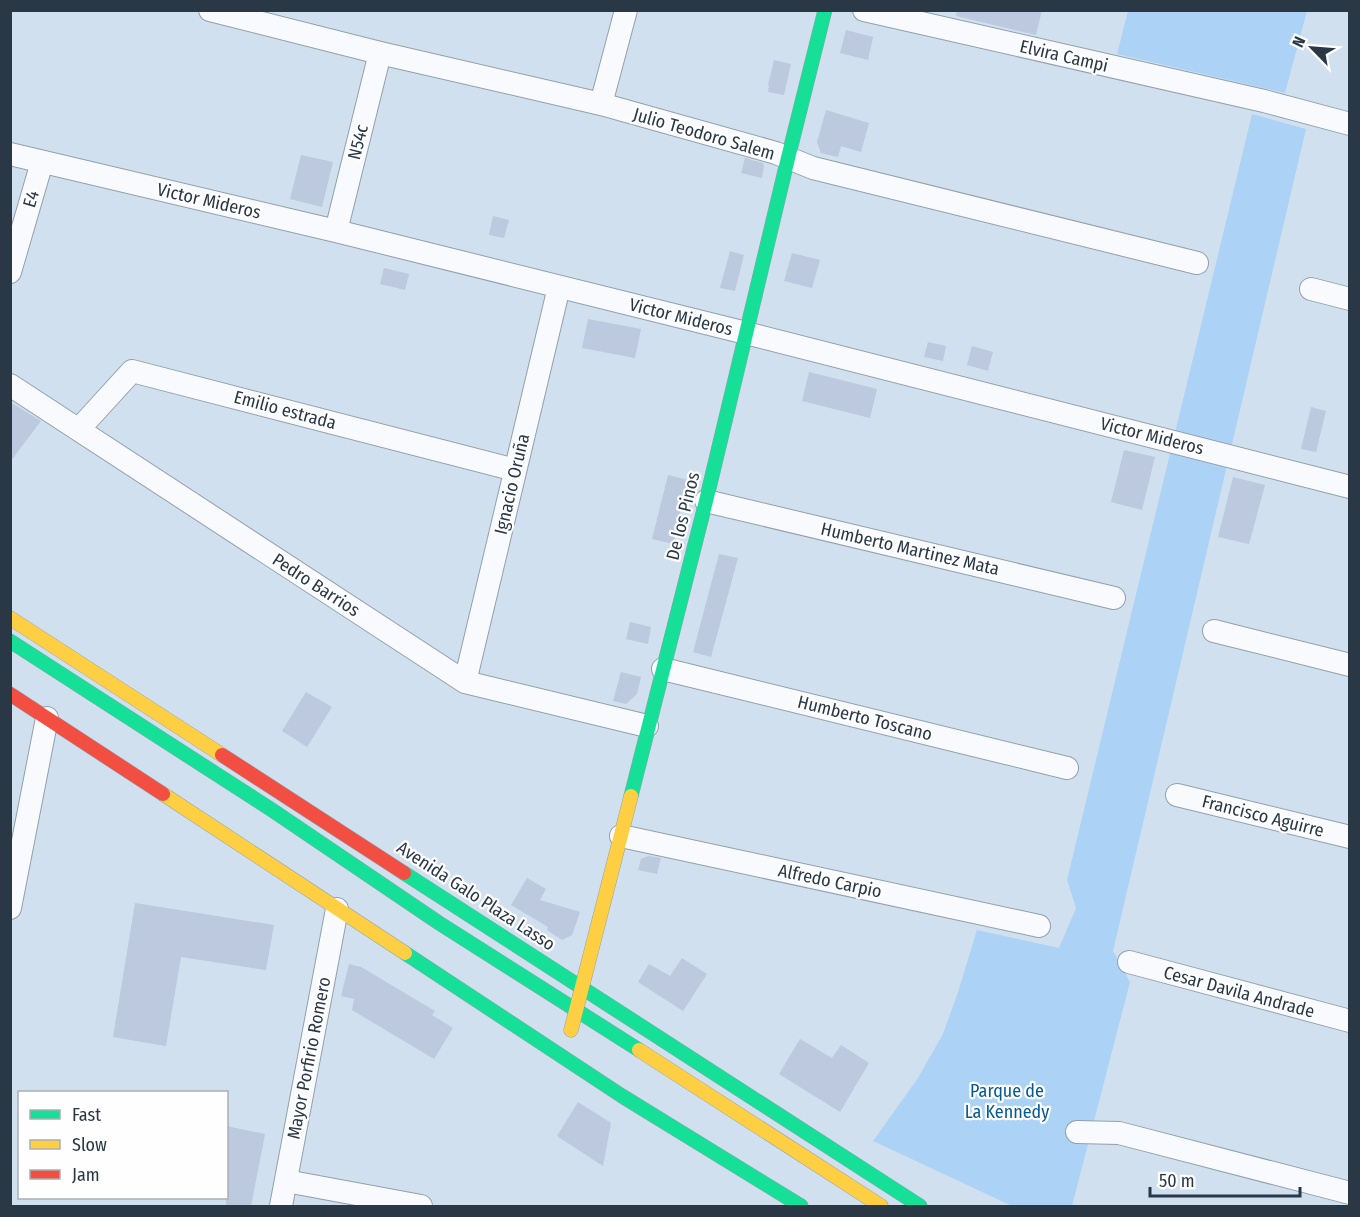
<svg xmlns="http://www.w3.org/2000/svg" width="1360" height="1217" font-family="'Fira Sans Condensed',sans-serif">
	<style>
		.green { fill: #acd3f6 }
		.building { fill: #bcc9de }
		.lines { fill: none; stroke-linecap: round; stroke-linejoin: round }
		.street-casing { stroke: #92a0ad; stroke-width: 24 }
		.fast-casing { stroke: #92a0ad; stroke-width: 15 }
		.slow-casing { stroke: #92a0ad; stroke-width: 15 }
		.jam-casing { stroke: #92a0ad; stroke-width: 15 }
		.street { stroke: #f8fafd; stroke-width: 22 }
		.fast { stroke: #16e098; stroke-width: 14 }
		.slow { stroke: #ffcf43; stroke-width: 14 }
		.jam { stroke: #f24e42; stroke-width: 14 }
		.labels { text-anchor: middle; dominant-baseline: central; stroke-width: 4.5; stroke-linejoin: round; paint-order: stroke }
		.street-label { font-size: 18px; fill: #2a3846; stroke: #fefefe }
		.park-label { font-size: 18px; fill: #035a93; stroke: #fefefe }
	</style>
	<rect width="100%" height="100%" fill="#d0e0ef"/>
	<!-- green -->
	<path class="green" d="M 1128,11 L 1128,10 L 1307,11 L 1285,93 L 1117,54 Z
		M 1252,114 L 1306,129 L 1113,951 L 1130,982 L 1072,1206 L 1012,1206 L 873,1141 L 918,1078 L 943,1034 L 958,992 L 977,930 L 1059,948 L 1076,908 L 1067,880 Z"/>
	<!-- building -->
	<path class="building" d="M 957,10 L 1042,10 L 1036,35 L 956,16 Z
		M 846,30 L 873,37 L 868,60 L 840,53 Z
		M 774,60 L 791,64 L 784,95 L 768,92 L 769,85 L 768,85 Z
		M 826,110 L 869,123 L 861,152 L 841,146 L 838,157 L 821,153 L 817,142 Z
		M 301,155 L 333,162 L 322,207 L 290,199 Z
		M 745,158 L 763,163 L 764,166 L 762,178 L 741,173 Z
		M 493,216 L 509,220 L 504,238 L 489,235 Z
		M 730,251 L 744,255 L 735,291 L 720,288 Z
		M 792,253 L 820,260 L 812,288 L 784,281 Z
		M 384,268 L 409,274 L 405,290 L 380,284 Z
		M 588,319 L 641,329 L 635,358 L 582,348 Z
		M 928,342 L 946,346 L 943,361 L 924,357 Z
		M 972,346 L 993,352 L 988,371 L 967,365 Z
		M 809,372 L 877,389 L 870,418 L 802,401 Z
		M 10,402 L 41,421 L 10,462 Z
		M 1311,407 L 1326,411 L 1316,452 L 1301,449 Z
		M 1124,450 L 1155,457 L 1142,510 L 1111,502 Z
		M 668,475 L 688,480 L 673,544 L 652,539 Z
		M 1233,477 L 1265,485 L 1249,544 L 1218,537 Z
		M 719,554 L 738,558 L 711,657 L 693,652 Z
		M 630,622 L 651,627 L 648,644 L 626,639 Z
		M 621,672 L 641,677 L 637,694 L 626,704 L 613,701 Z
		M 306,692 L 332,707 L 307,747 L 282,731 Z
		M 648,856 L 661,858 L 657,874 L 638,870 L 641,859 Z
		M 527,878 L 546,889 L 540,900 L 580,912 L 572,935 L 562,940 L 547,930 L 548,927 L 511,905 Z
		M 135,903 L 274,925 L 266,970 L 181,957 L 166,1046 L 113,1037 Z
		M 682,958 L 707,974 L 683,1011 L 638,982 L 649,964 L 670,976 Z
		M 349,964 L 361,967 L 435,1011 L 432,1015 L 453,1028 L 434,1059 L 352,1010 L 354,999 L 341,996 Z
		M 800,1039 L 832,1058 L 841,1045 L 869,1063 L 840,1112 L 779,1074 Z
		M 578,1102 L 611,1123 L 603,1166 L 557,1136 Z
		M 226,1126 L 265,1134 L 251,1206 L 226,1206 Z"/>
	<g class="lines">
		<!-- street casing -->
		<g class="street-casing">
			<path id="street" d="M 210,10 L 380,53 L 601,104 L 776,153 L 813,168 L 1197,263
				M 864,10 L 1264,101 L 1350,124
				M 601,104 L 626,10
				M 10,154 L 336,231 L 746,333 L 1350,487
				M 336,231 L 380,53
				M 10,272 L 42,162
				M 1311,289 L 1350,299
				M 10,385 L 465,682 L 647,726
				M 79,429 L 132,371 L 515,470
				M 706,501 L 1114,598
				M 1214,631 L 1350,665
				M 663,669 L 1067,768
				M 465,682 L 559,287
				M 1177,795 L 1350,837
				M 621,836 L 1039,926
				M 10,908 L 47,718
				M 1129,962 L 1350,1021
				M 1077,1132 L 1119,1133 L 1350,1193
				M 286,1181 L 421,1206
				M 281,1206 L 337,909"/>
		</g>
		<!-- fast casing -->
		<g class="fast-casing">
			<path id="fast" d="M 10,641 L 272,810 L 439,923 L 639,1050
				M 631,796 L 706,501 L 788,158 L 825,10
				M 404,873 L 920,1206
				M 405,953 L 622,1096 L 801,1206"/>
		</g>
		<!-- slow casing -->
		<g class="slow-casing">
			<path id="slow" d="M 10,618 L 222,755
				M 163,794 L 405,953
				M 571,1030 L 631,796
				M 639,1050 L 881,1206"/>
		</g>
		<!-- jam casing -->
		<g class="jam-casing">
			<path id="jam" d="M 10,694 L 163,794
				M 222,755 L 404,873"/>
		</g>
		<!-- street -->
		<use href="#street" class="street"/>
		<!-- fast -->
		<use href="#fast" class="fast"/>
		<!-- slow -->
		<use href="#slow" class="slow"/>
		<!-- jam -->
		<use href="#jam" class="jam"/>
	</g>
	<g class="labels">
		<!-- street labels -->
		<g class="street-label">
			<text transform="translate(1064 56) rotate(13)">Elvira Campi</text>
			<text transform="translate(704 134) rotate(16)">Julio Teodoro Salem</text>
			<text transform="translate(358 142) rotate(-76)">N54c</text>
			<text transform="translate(31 199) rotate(-74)">E4</text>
			<text transform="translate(209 201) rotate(13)">Victor Mideros</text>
			<text transform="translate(681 317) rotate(14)">Victor Mideros</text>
			<text transform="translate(285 410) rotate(15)">Emilio estrada</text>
			<text transform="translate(1152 436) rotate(14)">Victor Mideros</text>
			<text transform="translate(512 484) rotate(-77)">Ignacio Oruña</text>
			<text transform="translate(683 516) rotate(-76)">De los Pinos</text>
			<text transform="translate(910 549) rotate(13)">Humberto Martinez Mata</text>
			<text transform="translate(316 585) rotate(33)">Pedro Barrios</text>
			<text transform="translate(865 718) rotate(14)">Humberto Toscano</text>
			<text transform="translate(1263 816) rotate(14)">Francisco Aguirre</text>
			<text transform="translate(830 881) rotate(12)">Alfredo Carpio</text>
			<text transform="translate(476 896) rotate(33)">Avenida Galo Plaza Lasso</text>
			<text transform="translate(1239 992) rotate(15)">Cesar Davila Andrade</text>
			<text transform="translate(309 1058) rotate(-79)">Mayor Porfirio Romero</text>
		</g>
		<!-- park labels -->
		<g class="park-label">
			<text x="1007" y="1091">Parque de<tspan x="1007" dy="21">La Kennedy</tspan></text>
		</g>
	</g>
	<!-- border -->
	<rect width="1360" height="1217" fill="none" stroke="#2a3846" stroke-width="24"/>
	<!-- legend -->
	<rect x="18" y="1091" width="210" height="108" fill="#fefefe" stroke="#a9afb4" stroke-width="1.5"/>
	<rect x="30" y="1110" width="30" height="9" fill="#16e098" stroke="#a9afb4" stroke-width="1.5"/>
	<text x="72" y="1121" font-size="18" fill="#2a3846">Fast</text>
	<rect x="30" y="1140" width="30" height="9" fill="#ffcf43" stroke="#a9afb4" stroke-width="1.5"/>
	<text x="72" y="1151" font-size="18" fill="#2a3846">Slow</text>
	<rect x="30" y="1170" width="30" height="9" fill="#f24e42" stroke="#a9afb4" stroke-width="1.5"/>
	<text x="72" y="1181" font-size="18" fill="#2a3846">Jam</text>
	<!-- north arrow -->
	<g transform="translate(1312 48) rotate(295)" stroke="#fefefe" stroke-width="4.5" paint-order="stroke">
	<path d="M0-4.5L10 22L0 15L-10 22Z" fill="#2a3846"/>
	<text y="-9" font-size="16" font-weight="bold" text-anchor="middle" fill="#2a3846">N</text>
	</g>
	<!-- scale -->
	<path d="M1150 1187v9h150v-9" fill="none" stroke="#2a3846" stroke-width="3"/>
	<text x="1159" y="1187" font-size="18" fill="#2a3846" stroke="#fefefe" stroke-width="4.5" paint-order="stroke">50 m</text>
</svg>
